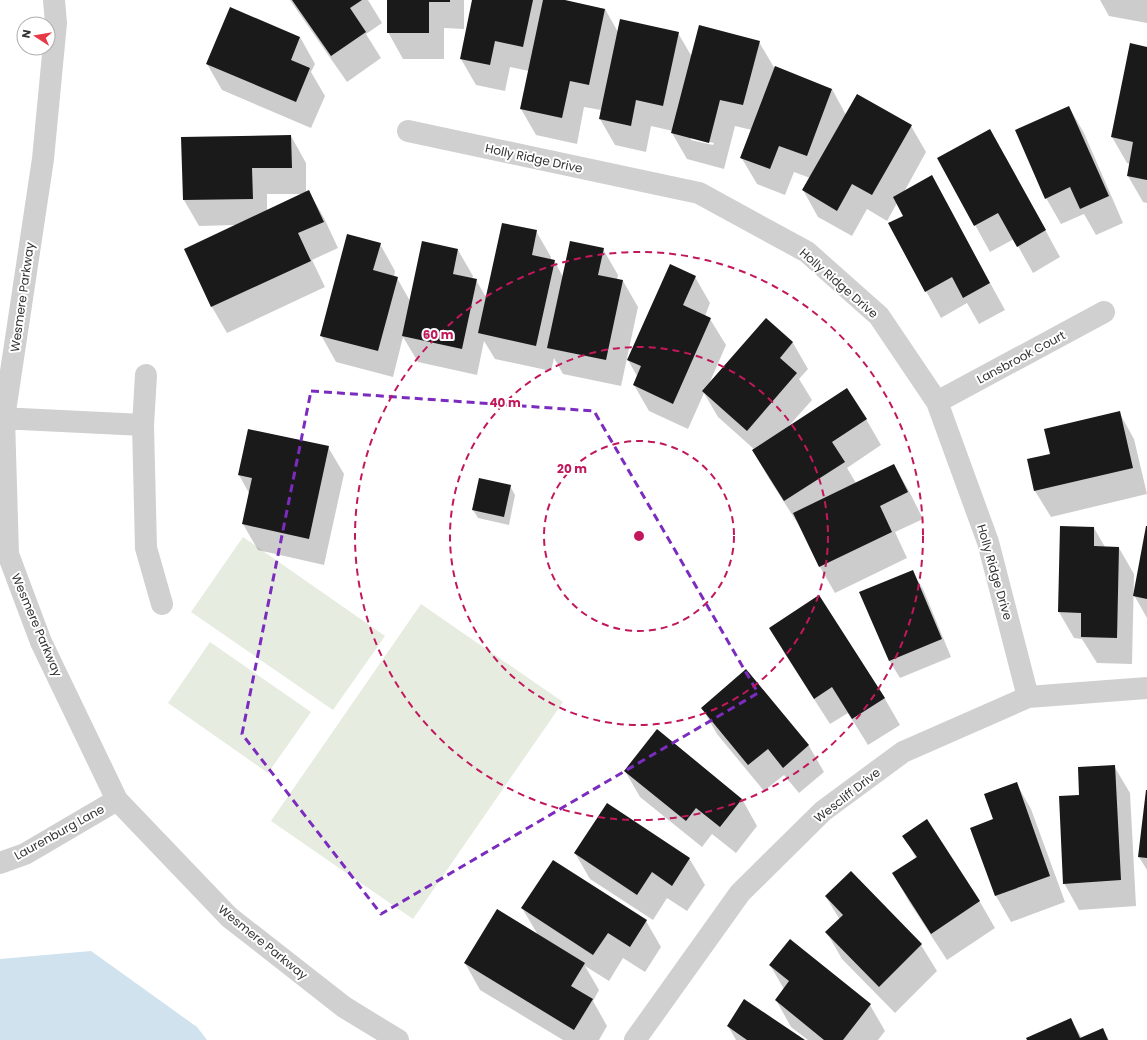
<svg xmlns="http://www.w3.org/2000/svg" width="1147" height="1040" font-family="Poppins,sans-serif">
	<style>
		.green { fill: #e6ecdf }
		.water { fill: #cfe2ee }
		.shadow { fill: #0003; fill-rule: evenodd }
		.building { fill: #1a1a1a }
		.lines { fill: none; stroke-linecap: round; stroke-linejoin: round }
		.minor { stroke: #d0d0d0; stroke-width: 22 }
		.marked { fill: none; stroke: #7b2cbf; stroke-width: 3; stroke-dasharray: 8 5; stroke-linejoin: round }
		.ring { fill: none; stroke: #c2185b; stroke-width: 2; stroke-dasharray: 7 5 }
		.labels { text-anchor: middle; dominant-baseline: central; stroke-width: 4; stroke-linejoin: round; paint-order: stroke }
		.street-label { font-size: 12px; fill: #333; stroke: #fff }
		.centre { fill: #c2185b; stroke: #fff; stroke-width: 2 }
		.ring-label { font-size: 12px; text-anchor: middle; font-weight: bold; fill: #c2185b; stroke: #fff; stroke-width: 4; stroke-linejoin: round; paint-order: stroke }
	</style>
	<rect width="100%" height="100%" fill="#fff"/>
	<!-- green -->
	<path class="green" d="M 243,537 L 385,636 L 333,710 L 191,612 Z
		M 421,604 L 563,702 L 413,919 L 271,821 Z
		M 210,642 L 311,712 L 268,773 L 168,703 Z"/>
	<!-- water -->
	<path class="water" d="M 91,951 L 197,1027 L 207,1040 L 0,1040 L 0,959 Z"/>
	<!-- shadow -->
	<path class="shadow" d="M 290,0 L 368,0 L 382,23 L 366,34 L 381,58 L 347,82 Z
		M 388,0 L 464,0 L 464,29 L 444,28 L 444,59 L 403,59 L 388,32 Z
		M 473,0 L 560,0 L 605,9 L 618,32 L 678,33 L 692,57 L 759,42 L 775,69 L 832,89 L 846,115 L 911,126 L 926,152 L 904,192 L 946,203 L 1005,310 L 979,324 L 967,303 L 941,318 L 926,291 L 905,216 L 897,203 L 887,221 L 867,209 L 852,236 L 818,217 L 803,190 L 810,178 L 794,172 L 785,195 L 757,184 L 741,157 L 752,130 L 735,126 L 724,169 L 687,159 L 672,133 L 673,131 L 651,126 L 646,152 L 615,145 L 600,119 L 601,110 L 584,107 L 577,144 L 536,135 L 521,109 L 529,71 L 510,67 L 505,91 L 476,85 L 461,59 ZM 691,138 L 714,143 L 713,145 L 691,140 Z
		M 1100,0 L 1147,0 L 1147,23 L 1109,16 Z
		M 300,37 L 315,64 L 311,72 L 325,96 L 311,128 L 222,90 L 207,64 Z
		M 1147,48 L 1147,203 L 1143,202 L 1128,176 L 1130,164 L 1127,163 L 1112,137 Z
		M 1069,107 L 1084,133 L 1123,223 L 1096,235 L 1084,214 L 1061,224 L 1046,198 Z
		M 291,136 L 306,163 L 306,193 L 309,192 L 324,218 L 338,248 L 312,260 L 325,287 L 227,333 L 212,307 L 237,225 L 199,226 L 184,200 ZM 267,194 L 304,194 L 267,211 Z
		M 1005,156 L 1060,257 L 1033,273 L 1014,239 L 990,252 L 938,158 Z
		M 536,231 L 551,257 L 551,260 L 554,260 L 563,277 L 603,249 L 618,275 L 617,280 L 623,281 L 638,307 L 621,386 L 563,374 L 554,358 L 551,371 L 495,359 L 484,341 L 477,375 L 418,362 L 403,337 L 393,377 L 336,362 L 321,335 L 380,244 L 395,271 L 394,277 L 397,278 L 410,301 L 458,250 L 473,276 L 472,279 L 476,280 L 487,299 Z
		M 695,277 L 710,303 L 705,316 L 710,319 L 726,345 L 709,384 L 766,319 L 793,343 L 808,369 L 799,379 L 812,400 L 788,427 L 866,419 L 881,445 L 847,468 L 856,483 L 894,465 L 909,491 L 923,519 L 895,532 L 907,558 L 835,593 L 820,567 L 801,526 L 800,527 L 768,477 L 753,451 L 755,450 L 718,417 L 704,393 L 688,429 L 649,411 L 634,385 L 637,376 L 628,360 Z
		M 1119,412 L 1134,439 L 1147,494 L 1051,517 L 1035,491 L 1028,460 L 1051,455 Z
		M 328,447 L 344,474 L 324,565 L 258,550 L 243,524 L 249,493 L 239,475 Z
		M 510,486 L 515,495 L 509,525 L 478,518 L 473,510 Z
		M 1094,528 L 1105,547 L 1119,548 L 1134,574 L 1132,664 L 1097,663 L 1082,639 L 1074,638 L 1059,612 Z
		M 1147,528 L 1147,618 L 1134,595 Z
		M 912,571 L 923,589 L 951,657 L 900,678 L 889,660 Z
		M 819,596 L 885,699 L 900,725 L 868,745 L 848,713 L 830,724 L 785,654 L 770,628 Z
		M 746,670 L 809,746 L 824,772 L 799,793 L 784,775 L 764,791 L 717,734 L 702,708 Z
		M 1114,766 L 1130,793 L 1136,906 L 1079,910 L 1064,883 Z
		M 625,771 L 742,799 L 757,826 L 736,853 L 712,834 L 702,847 L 640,797 Z
		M 1016,783 L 1031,809 L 1065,902 L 1011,922 L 996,896 Z
		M 1147,790 L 1147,870 L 1139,857 Z
		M 927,821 L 980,902 L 995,928 L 947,960 L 908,900 L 893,873 L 916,858 L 904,836 Z
		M 575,853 L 689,858 L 705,885 L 687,911 L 667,898 L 653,920 L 590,879 Z
		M 826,897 L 921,945 L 937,971 L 895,1013 L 842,959 L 827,933 L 840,920 Z
		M 522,908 L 646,921 L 661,947 L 645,972 L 623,958 L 609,981 L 585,966 L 599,990 L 593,1001 L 607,1026 L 599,1040 L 563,1040 L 480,990 L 465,963 L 538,935 Z
		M 770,965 L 870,1005 L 885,1031 L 878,1040 L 808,1040 L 791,1027 L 776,1000 L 784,989 Z
		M 1071,1020 L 1082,1038 L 1103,1029 L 1109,1040 L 1028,1040 Z
		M 728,1026 L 803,1040 L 736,1040 Z"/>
	<!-- building -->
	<path class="building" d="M 292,0 L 362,0 L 350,8 L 366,32 L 331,56 Z
		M 387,0 L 450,0 L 450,2 L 429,2 L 429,33 L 387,33 Z
		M 472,0 L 533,0 L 523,47 L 495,41 L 490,65 L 460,59 Z
		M 543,0 L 565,0 L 605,9 L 589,85 L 570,81 L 562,118 L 520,109 Z
		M 230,7 L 300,37 L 291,60 L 310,68 L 296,102 L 206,64 Z
		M 620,19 L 679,32 L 663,106 L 636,100 L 631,126 L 599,119 Z
		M 699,25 L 760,41 L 743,105 L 720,100 L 709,143 L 671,133 Z
		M 1130,43 L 1147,47 L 1147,180 L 1127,176 L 1133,142 L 1111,137 Z
		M 775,66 L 832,89 L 807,156 L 779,146 L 770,169 L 740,158 Z
		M 857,94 L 912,125 L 872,195 L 852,184 L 837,211 L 802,190 Z
		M 1069,106 L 1109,196 L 1080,209 L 1070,187 L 1045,199 L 1015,130 Z
		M 990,129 L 1046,230 L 1017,247 L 998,213 L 974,226 L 937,158 Z
		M 291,135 L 292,168 L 252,168 L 253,199 L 183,200 L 181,137 Z
		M 932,175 L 990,283 L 963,298 L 952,277 L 925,292 L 888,223 L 903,216 L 893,197 Z
		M 309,190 L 324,222 L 298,233 L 311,261 L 211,307 L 184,249 Z
		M 502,223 L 537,230 L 532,255 L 555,260 L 536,346 L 478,333 Z
		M 347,234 L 381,243 L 373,270 L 398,277 L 378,351 L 320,336 Z
		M 422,241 L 458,249 L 453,274 L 477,279 L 462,349 L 402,336 Z
		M 570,241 L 604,248 L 598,275 L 623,280 L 606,360 L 547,348 Z
		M 670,264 L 696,276 L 683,305 L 711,318 L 673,404 L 633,385 L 641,366 L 627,360 Z
		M 766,318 L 793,342 L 780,358 L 797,373 L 747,431 L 702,391 Z
		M 847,388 L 867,419 L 832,442 L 845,462 L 784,501 L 752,450 Z
		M 1120,411 L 1133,468 L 1034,491 L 1027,459 L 1050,454 L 1044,429 Z
		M 248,429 L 329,446 L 309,539 L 242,524 L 252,478 L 238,475 Z
		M 894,464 L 908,492 L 880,506 L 892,532 L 819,567 L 793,513 Z
		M 479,478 L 511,485 L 504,517 L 472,510 Z
		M 1060,526 L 1094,527 L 1094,546 L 1119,547 L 1117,638 L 1081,637 L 1081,613 L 1058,612 Z
		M 1146,526 L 1147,526 L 1147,599 L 1133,596 Z
		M 913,570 L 942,639 L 889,661 L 859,592 Z
		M 819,595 L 885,698 L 852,719 L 832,687 L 814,699 L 769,628 Z
		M 746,669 L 809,745 L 783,768 L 768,749 L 748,765 L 701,708 Z
		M 657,729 L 742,799 L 720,827 L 696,808 L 686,821 L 624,771 Z
		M 1115,765 L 1121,880 L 1063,884 L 1059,796 L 1079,795 L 1078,767 Z
		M 1017,782 L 1050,876 L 995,896 L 970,828 L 993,819 L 984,794 Z
		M 1146,790 L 1147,790 L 1147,858 L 1138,857 Z
		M 607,803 L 690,858 L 672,886 L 652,872 L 637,895 L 574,853 Z
		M 927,819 L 980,901 L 931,934 L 892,873 L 917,857 L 902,836 Z
		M 553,860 L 647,920 L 630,947 L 608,933 L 593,955 L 521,908 Z
		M 851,871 L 922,944 L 879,987 L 825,932 L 843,915 L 825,896 Z
		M 497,909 L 585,963 L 571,986 L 593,999 L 574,1030 L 464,963 Z
		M 790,939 L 871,1004 L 843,1040 L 824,1040 L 775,1000 L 789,981 L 769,965 Z
		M 744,999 L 805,1040 L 747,1040 L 727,1026 Z
		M 1071,1018 L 1080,1038 L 1103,1028 L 1108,1040 L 1027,1040 L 1026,1038 Z"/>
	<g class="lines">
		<!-- minor -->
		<path class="minor" d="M 54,0 L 56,23 L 43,159 L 4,418 L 8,554 L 41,642 L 117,800 L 229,917 L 344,1007 L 398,1040
			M 408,131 L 699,193 L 807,252 L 879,316 L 937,402 L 988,542 L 1028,697
			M 937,402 L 1104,312
			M 0,418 L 143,425 L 146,548 L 162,604
			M 143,425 L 146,375
			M 0,863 L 25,854 L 117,800
			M 635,1040 L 740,893 L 823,811 L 903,752 L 1028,697 L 1147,688"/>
	</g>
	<!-- marked area -->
	<path class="marked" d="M 311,391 L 594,411 L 758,693 L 381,914 L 242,734 Z"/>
	<!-- distance rings -->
	<g class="ring">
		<circle cx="639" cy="536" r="95"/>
		<circle cx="639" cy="536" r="189"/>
		<circle cx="639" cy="536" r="284"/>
	</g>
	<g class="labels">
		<!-- street labels -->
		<g class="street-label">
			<text transform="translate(534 158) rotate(12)">Holly Ridge Drive</text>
			<text transform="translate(839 283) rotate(41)">Holly Ridge Drive</text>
			<text transform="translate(22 297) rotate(-82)">Wesmere Parkway</text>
			<text transform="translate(1021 357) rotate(-28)">Lansbrook Court</text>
			<text transform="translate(995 572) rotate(74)">Holly Ridge Drive</text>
			<text transform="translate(37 625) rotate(67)">Wesmere Parkway</text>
			<text transform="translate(847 795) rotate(-38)">Wescliff Drive</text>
			<text transform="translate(59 832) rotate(-29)">Laurenburg Lane</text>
			<text transform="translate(263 942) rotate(39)">Wesmere Parkway</text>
		</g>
	</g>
	<circle cx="639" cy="536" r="6" class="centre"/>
	<g class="ring-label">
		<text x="438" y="339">60 m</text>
		<text x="505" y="407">40 m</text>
		<text x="572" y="473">20 m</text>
	</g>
	<!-- north arrow -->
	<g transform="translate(36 36) rotate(282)"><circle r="19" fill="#ffffff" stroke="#adadad"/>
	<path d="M0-3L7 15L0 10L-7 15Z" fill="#e63946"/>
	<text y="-6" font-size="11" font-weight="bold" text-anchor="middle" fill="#333333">N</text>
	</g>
</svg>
